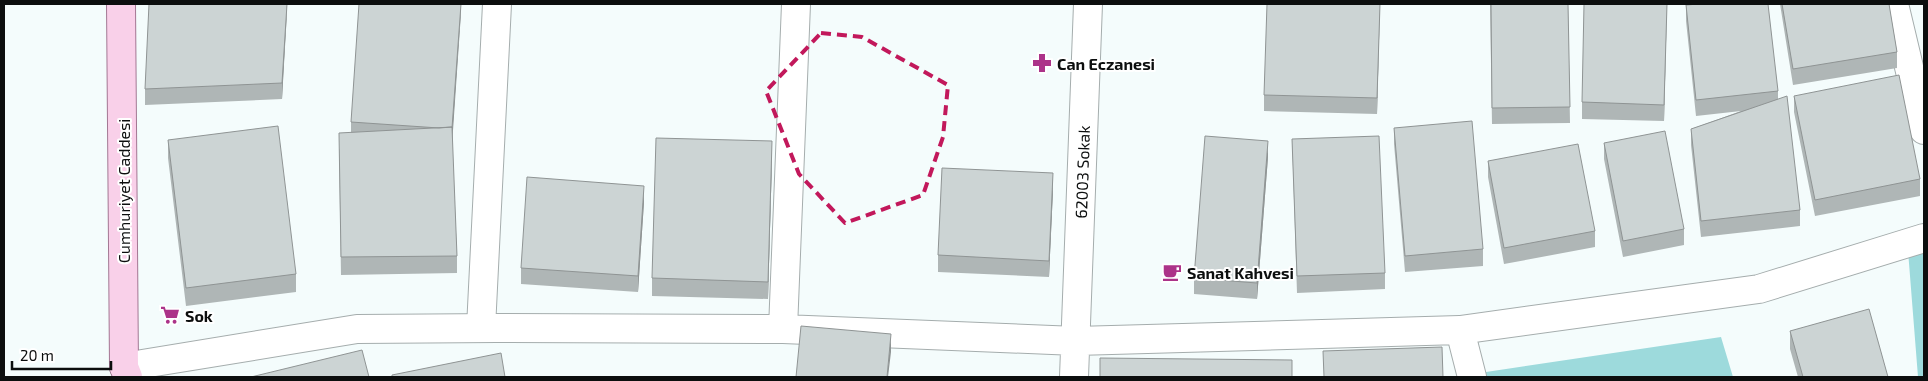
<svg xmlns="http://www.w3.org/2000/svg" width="1928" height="381" font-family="'Exo 2',sans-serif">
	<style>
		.park { fill: #9ddadc }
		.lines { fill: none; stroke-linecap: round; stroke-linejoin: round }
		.minor-casing { stroke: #a5adad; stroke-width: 30 }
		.major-casing { stroke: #a37793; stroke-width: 30 }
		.minor { stroke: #fff; stroke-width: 28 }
		.major { stroke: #f9d0e9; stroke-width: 28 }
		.wall { fill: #afb6b6 }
		.shaded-wall { fill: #8f9494 }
		.building { fill: #ccd4d4; stroke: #8f9494 }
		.marked { fill: none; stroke: #c2185b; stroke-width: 4; stroke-dasharray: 10 6; stroke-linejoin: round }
		.labels { text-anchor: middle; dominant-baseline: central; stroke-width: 4; stroke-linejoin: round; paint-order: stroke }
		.poi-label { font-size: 16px; font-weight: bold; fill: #0c0e0e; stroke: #fff; text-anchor: start }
		.street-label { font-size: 16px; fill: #0c0e0e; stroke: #fff }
	</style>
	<rect width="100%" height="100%" fill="#f4fcfc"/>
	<!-- park -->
	<path class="park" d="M 1924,222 L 1924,377 L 1918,377 L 1907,238 Z
		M 1721,337 L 1733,377 L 1467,377 L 1466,375 Z"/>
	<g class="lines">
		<!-- minor casing -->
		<g class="minor-casing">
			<path id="minor" d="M 1894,4 L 1924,130
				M 481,328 L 497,4
				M 783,329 L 796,4
				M 1460,330 L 1472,377
				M 124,367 L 357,329 L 497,328 L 783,329 L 1076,341 L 1460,330 L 1759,289 L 1924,238
				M 1074,377 L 1088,4"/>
		</g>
		<!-- major casing -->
		<g class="major-casing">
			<path id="major" d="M 121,4 L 124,367 L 128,377"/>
		</g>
		<!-- minor -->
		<use href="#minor" class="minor"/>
		<!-- major -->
		<use href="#major" class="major"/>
	</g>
	<!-- wall -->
	<path class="wall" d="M 287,4 L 282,99 L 145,105 L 145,89 Z
		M 461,4 L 452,139 L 457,256 L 457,273 L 341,275 L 339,150 L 351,132 L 351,122 Z
		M 1380,4 L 1377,114 L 1264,111 L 1264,95 Z
		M 1490,4 L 1568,4 L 1570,123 L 1492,124 Z
		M 1667,4 L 1664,121 L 1582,119 L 1582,102 Z
		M 1780,4 L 1889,4 L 1897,52 L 1897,68 L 1793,85 Z
		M 1686,5 L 1778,91 L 1778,99 L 1800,210 L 1800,226 L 1701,237 L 1691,145 L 1691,129 L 1741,111 L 1696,116 L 1686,21 Z
		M 1794,96 L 1920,179 L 1920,196 L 1815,216 L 1794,112 Z
		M 1394,128 L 1483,249 L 1483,266 L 1405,272 L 1394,144 Z
		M 1292,139 L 1385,273 L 1385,289 L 1297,293 Z
		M 168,140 L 296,274 L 296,292 L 186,306 L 168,158 Z
		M 1604,143 L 1684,229 L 1684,245 L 1623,257 L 1604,159 Z
		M 1268,157 L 1257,299 L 1194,294 L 1194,278 Z
		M 772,159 L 768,299 L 652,296 L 652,278 Z
		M 1488,161 L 1595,231 L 1595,247 L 1504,264 L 1488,177 Z
		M 1053,190 L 1049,277 L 938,272 L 938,255 Z
		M 644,202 L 638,292 L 521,284 L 521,268 Z
		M 1790,331 L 1888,377 L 1798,377 L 1790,349 Z"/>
	<!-- shaded-wall -->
	<path class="shaded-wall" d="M 287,4 L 287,12 L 282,99 L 282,83 Z
		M 461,4 L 461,13 L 452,145 L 452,129 Z
		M 1380,4 L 1377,114 L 1377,98 Z
		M 1667,4 L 1664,121 L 1664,105 Z
		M 772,141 L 772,159 L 768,299 L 768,282 Z
		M 1268,141 L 1268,157 L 1257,299 L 1257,283 Z
		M 1053,173 L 1053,190 L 1049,277 L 1049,261 Z
		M 644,186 L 644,202 L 638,292 L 638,276 Z
		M 891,334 L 891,352 L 888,377 L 887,377 Z"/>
	<!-- building -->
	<path class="building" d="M 149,4 L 287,4 L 282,83 L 145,89 Z
		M 359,4 L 461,4 L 452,128 L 452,127 L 439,128 L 351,122 Z
		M 1267,4 L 1380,4 L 1377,98 L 1264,95 Z
		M 1491,4 L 1568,4 L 1570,107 L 1492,108 Z
		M 1584,4 L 1667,4 L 1664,105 L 1582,102 Z
		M 1699,4 L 1768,4 L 1778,91 L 1696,100 L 1686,5 Z
		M 1782,4 L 1889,4 L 1897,52 L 1793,69 Z
		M 1899,75 L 1920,179 L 1815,200 L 1794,96 Z
		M 1787,96 L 1800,210 L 1701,221 L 1691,129 Z
		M 1472,121 L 1483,249 L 1405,256 L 1394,128 Z
		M 278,126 L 296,274 L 186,288 L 168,140 Z
		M 452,127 L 457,256 L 341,257 L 339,133 Z
		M 1665,131 L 1684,229 L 1623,241 L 1604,143 Z
		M 1205,136 L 1268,141 L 1257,283 L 1194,278 Z
		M 1379,136 L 1385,273 L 1297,276 L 1292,139 Z
		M 656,138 L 772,141 L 768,282 L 652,278 Z
		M 1578,144 L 1595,231 L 1504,248 L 1488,161 Z
		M 942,168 L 1053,173 L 1049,261 L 938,255 Z
		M 527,177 L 644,186 L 638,276 L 521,268 Z
		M 1869,309 L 1888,377 L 1803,377 L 1790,331 Z
		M 801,326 L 891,334 L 887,377 L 796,377 Z
		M 1442,347 L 1443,377 L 1324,377 L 1323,351 Z
		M 362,350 L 369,377 L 251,377 Z
		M 501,353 L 505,377 L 392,377 L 392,375 Z
		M 1100,358 L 1292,360 L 1292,377 L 1100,377 Z"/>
	<!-- marked area -->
	<path class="marked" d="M 821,33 L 862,37 L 948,85 L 943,137 L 923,195 L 845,223 L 799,174 L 766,91 Z"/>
	<!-- icons -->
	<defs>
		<g id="pharmacy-bare" transform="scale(1.5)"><path d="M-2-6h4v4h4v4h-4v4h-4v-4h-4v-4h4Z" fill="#ac3389" stroke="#fff" stroke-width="2.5" paint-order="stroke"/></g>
		<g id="cafe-bare" transform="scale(1.5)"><path d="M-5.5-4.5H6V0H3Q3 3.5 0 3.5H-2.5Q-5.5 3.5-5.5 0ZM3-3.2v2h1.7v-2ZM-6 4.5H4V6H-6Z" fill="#ac3389" stroke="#fff" stroke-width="2.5" paint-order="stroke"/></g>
		<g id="supermarket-bare" transform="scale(1.5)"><path d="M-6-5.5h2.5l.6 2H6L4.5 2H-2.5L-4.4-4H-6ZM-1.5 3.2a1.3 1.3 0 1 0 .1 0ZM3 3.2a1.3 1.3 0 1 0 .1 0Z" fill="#ac3389" stroke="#fff" stroke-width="2.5" paint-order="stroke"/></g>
	</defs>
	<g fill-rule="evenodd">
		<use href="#pharmacy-bare" x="1042" y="63"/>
		<use href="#cafe-bare" x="1172" y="272"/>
		<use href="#supermarket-bare" x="170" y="315"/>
	</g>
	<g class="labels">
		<!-- poi labels -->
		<g class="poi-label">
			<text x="1057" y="63">Can Eczanesi</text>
			<text x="1187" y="272">Sanat Kahvesi</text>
			<text x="185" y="315">Sok</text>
		</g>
		<!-- street labels -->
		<g class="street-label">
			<text transform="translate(1082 172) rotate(-88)">62003 Sokak</text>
			<text transform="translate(123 191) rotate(-90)">Cumhuriyet Caddesi</text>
		</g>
	</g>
	<!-- border -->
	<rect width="1928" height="381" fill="none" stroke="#0c0e0e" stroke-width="10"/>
	<!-- scale -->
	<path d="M12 361v8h99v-8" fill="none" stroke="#0c0e0e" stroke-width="2.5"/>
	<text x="20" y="361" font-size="15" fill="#0c0e0e" stroke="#ffffff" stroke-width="4" paint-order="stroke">20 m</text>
</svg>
